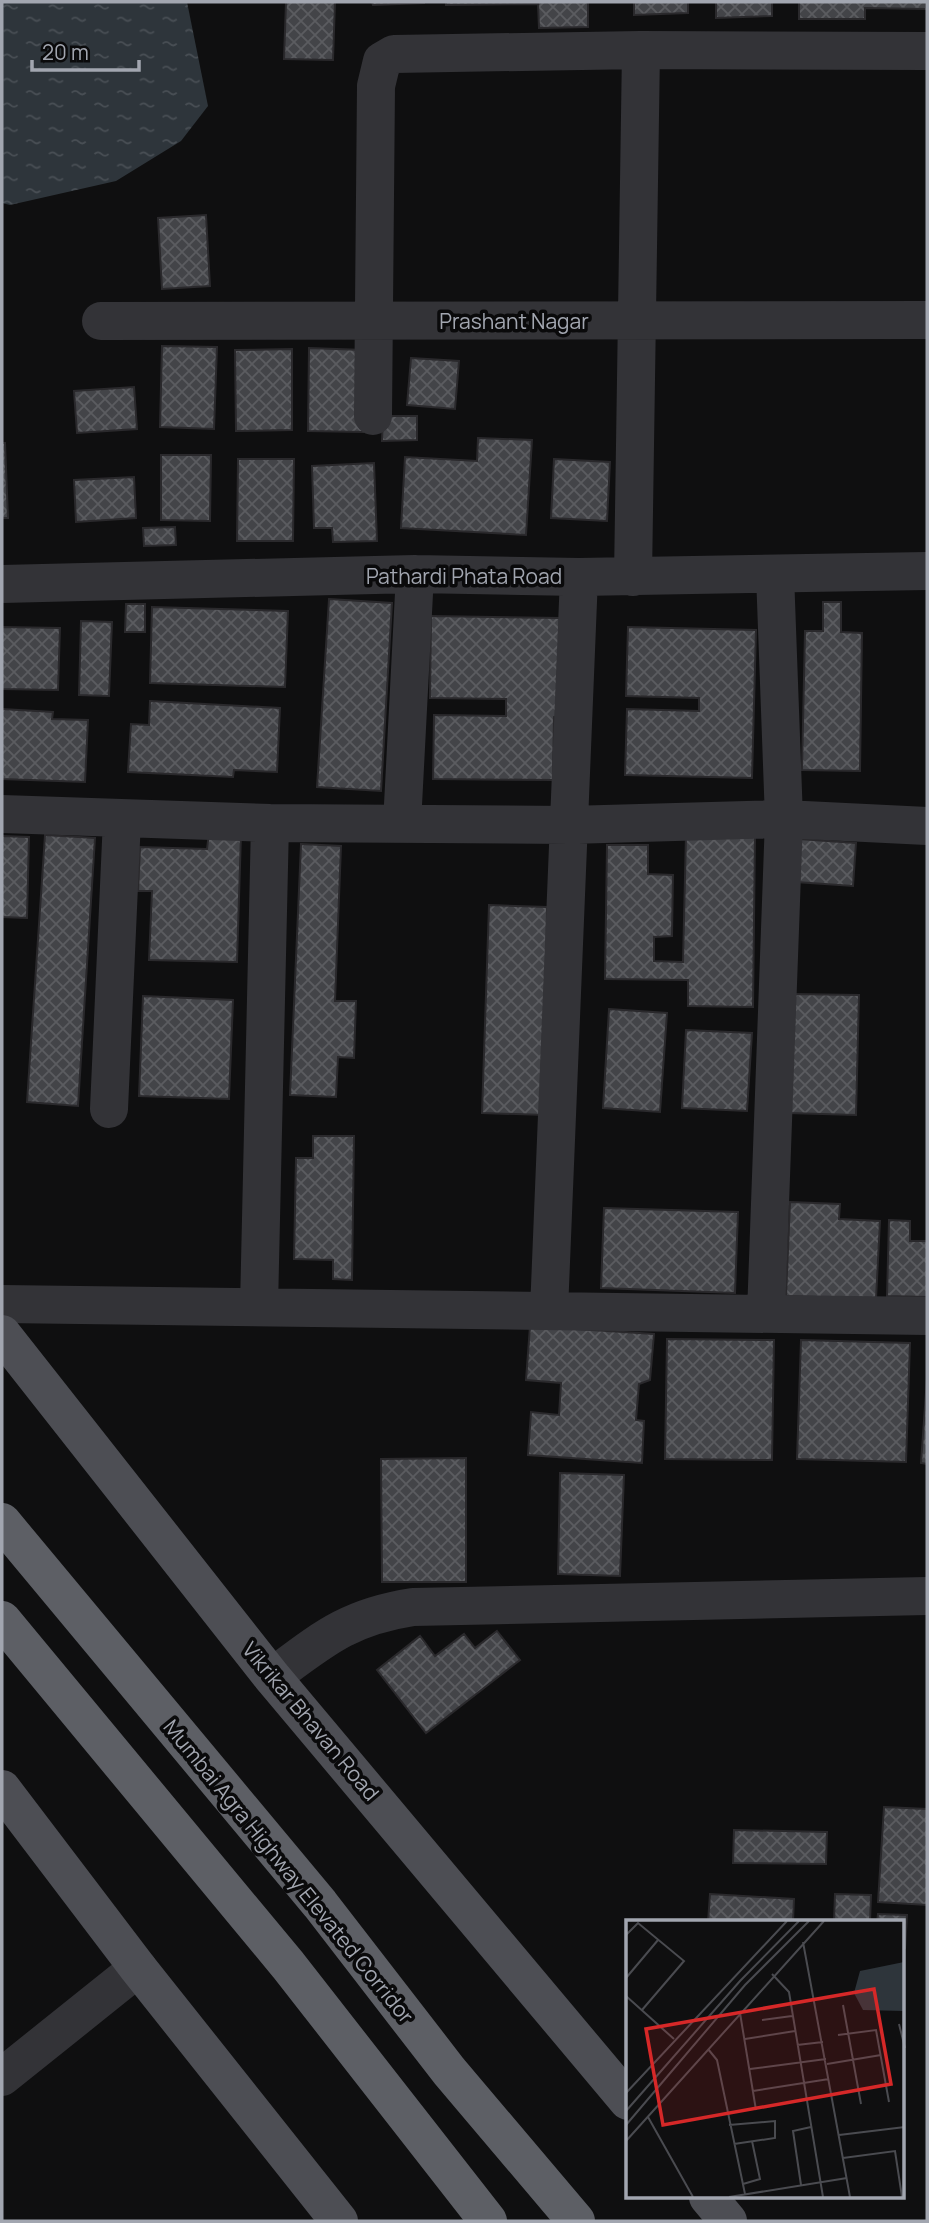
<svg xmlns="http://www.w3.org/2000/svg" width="929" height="2223" font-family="Manrope,sans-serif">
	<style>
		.water { fill: url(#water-ripples) }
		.building { fill: url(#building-cross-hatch); stroke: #2a292c; stroke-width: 2 }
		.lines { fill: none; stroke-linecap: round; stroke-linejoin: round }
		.minor { stroke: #333337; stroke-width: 38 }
		.primary { stroke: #4d4e54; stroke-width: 38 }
		.motorway { stroke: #5d5f65; stroke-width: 38 }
		.labels { text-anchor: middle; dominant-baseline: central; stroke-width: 7; stroke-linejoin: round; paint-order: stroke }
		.street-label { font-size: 21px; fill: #a2a6b0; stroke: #0a0a0b }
		.inset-road { fill: none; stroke: #4a4b50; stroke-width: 2 }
		.view { fill: #d62828; fill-opacity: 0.15; stroke: #d62828; stroke-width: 3.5 }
		.inset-edge { fill: none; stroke: #a2a6b0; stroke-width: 3.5 }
	</style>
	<defs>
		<pattern id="water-ripples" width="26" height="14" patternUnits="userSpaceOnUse" patternTransform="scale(1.75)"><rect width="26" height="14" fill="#2e353b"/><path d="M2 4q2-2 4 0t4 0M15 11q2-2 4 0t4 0" fill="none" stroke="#494f55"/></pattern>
		<pattern id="building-cross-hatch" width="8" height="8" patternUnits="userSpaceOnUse" patternTransform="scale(1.75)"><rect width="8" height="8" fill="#434448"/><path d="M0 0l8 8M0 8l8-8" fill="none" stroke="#5b5c60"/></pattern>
	</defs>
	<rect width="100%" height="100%" fill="#0f0f10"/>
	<!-- water -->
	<path class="water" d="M 2,2 L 187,2 L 208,106 L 181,141 L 116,181 L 10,205 L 2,203 Z"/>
	<!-- building -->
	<path class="building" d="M 286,2 L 335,2 L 333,60 L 284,59 Z
		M 372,2 L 424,2 L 424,3 L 373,5 Z
		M 446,2 L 588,2 L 588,27 L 539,28 L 538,4 L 446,5 Z
		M 634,2 L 688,2 L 688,13 L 634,15 Z
		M 716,2 L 772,2 L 772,16 L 716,18 Z
		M 799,2 L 926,2 L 926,9 L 865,8 L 865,19 L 799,19 Z
		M 206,215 L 210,286 L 162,289 L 158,218 Z
		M 162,346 L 217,347 L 214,429 L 160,427 Z
		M 309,348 L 364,350 L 363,432 L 308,431 Z
		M 292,349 L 292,430 L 236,431 L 235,350 Z
		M 411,358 L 459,361 L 455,409 L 407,405 Z
		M 134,387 L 137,429 L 77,433 L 74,391 Z
		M 383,416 L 417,416 L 417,440 L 382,441 Z
		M 478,438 L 532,440 L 526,535 L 401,528 L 405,457 L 477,461 Z
		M 2,443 L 5,443 L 8,518 L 2,518 Z
		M 161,455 L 211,455 L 210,521 L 161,520 Z
		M 238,459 L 294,459 L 293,541 L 237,541 Z
		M 554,459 L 610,462 L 607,521 L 551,518 Z
		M 374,463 L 377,541 L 333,542 L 332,528 L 314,528 L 312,466 Z
		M 134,477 L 136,518 L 76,522 L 74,480 Z
		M 175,527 L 176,545 L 144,546 L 143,528 Z
		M 329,599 L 392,603 L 381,791 L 317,787 Z
		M 823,602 L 841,602 L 841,632 L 862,633 L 860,771 L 802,770 L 805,631 L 823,631 Z
		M 126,604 L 145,604 L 145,632 L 125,632 Z
		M 152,607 L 288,611 L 285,687 L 150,683 Z
		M 431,616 L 560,618 L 558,716 L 554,717 L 553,780 L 433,779 L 434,715 L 506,716 L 506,699 L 430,698 Z
		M 81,621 L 112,622 L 109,696 L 79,695 Z
		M 2,627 L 60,628 L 58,690 L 2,689 Z
		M 628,627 L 756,630 L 752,778 L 625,775 L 627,709 L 699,711 L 699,698 L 626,696 Z
		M 150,701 L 280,708 L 277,772 L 234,770 L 233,777 L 128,772 L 131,724 L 149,725 Z
		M 2,709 L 53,712 L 52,719 L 88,720 L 85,782 L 2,779 Z
		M 209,833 L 241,834 L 237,962 L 149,960 L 152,891 L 138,891 L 140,847 L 207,849 Z
		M 686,834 L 755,835 L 753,1007 L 688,1006 L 688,980 L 605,979 L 607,845 L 648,845 L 648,874 L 673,875 L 672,936 L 654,937 L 654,961 L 683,962 Z
		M 45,835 L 95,838 L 78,1106 L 27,1102 Z
		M 2,836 L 29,837 L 27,918 L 2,917 Z
		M 799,839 L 856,843 L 853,886 L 796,882 Z
		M 301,844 L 341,846 L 335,1001 L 356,1001 L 354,1058 L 338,1057 L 336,1097 L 290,1095 Z
		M 489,905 L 547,907 L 545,1115 L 482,1113 Z
		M 792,994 L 859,995 L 856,1115 L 788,1113 Z
		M 143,996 L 233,1000 L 229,1099 L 139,1096 Z
		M 609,1009 L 667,1013 L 660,1112 L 603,1108 Z
		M 686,1030 L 752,1033 L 747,1111 L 682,1108 Z
		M 313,1136 L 354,1136 L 352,1280 L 333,1279 L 333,1260 L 294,1259 L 296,1158 L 313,1158 Z
		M 790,1202 L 840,1204 L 839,1219 L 880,1221 L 876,1299 L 786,1296 Z
		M 604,1208 L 738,1212 L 735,1293 L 601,1288 Z
		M 889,1220 L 910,1221 L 910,1241 L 927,1241 L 927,1297 L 887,1296 Z
		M 530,1326 L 654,1334 L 650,1380 L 639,1384 L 636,1420 L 644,1421 L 642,1463 L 528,1455 L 531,1412 L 559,1415 L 561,1383 L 526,1380 Z
		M 667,1339 L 774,1340 L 772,1460 L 665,1459 Z
		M 801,1340 L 910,1343 L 906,1462 L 797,1459 Z
		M 927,1378 L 927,1464 L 921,1463 Z
		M 466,1458 L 466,1582 L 382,1582 L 381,1459 Z
		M 560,1473 L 624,1475 L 620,1576 L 558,1574 Z
		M 497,1631 L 520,1660 L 426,1733 L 377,1670 L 420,1636 L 435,1656 L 464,1634 L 475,1648 Z
		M 884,1807 L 927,1809 L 927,1905 L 878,1902 Z
		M 734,1830 L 827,1832 L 826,1864 L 733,1863 Z
		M 710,1894 L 794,1899 L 793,1922 L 708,1922 Z
		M 835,1894 L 871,1895 L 870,1922 L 834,1922 Z
		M 878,1914 L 907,1915 L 905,1949 L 903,1922 L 877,1922 Z"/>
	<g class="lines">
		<!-- minor -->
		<path class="minor" d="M 101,321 L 927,320
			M 373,416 L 376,86 L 382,61 L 394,54 L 641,50 L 927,51
			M 633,577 L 641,50
			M 2,584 L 415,574 L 579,577 L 927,571
			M 2,814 L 270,823 L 569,825 L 784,819 L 927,826
			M 402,824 L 415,574
			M 109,1109 L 122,819
			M 2,1304 L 927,1316
			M 259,1307 L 270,823
			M 549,1311 L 579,577
			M 766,1314 L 784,819 L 775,574
			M 272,1677 C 323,1639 348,1617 413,1607 L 927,1596
			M 2,2077 L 138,1968"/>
		<!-- primary -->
		<path class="primary" d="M 2,1334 L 272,1677 L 628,2101
			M 2,1789 L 138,1968 L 339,2221
			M 708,2197 L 728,2221"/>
		<!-- motorway -->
		<path class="motorway" d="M 2,1522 L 320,1904 L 449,2071 L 576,2221
			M 2,1620 L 288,1965 L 488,2221"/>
	</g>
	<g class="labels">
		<!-- street labels -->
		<g class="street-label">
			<text x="514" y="321">Prashant Nagar</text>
			<text x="464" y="576">Pathardi Phata Road</text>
			<text transform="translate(311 1721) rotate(50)">Vikrikar Bhavan Road</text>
			<text transform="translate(289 1871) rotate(51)">Mumbai Agra Highway Elevated Corridor</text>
		</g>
	</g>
	<!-- overview -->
	<g transform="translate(626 1920)">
		<rect width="278" height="278" fill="#0f0f10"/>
		<path d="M 278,42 L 278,91 L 237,90 L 228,73 L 234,51 Z" fill="#2e353b"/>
		<path class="inset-road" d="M 0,15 L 12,3 L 58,41 L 16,90M 177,22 L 224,277M 146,54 L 163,72 L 197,277M 0,58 L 32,20M 0,76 L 48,119M 217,85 L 235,184M 114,93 L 130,190M 136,100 L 166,96M 273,104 L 279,128M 212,115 L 250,110 L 263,182M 119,119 L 169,111M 171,125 L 197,122M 82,129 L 91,140 L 119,274M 201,144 L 255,135M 124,149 L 200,139M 127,171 L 203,159M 0,173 L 161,1M 0,191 L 114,61 L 173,1M 22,197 L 67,277M 0,205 L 119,65 L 183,1M 103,205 L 149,201 L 149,218 L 108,224M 213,215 L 279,207M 0,221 L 198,1M 217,238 L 269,231 L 276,277M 117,264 L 134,259 L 126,221M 175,265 L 167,211 L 185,207M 103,277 L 221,258"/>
		<path class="view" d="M 248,69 L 265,164 L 37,205 L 20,109 Z"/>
		<rect width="278" height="278" class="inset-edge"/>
	</g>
	<!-- border -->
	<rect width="929" height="2223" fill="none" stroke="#a2a6b0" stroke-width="7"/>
	<!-- scale -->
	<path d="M32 60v10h107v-10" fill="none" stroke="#a2a6b0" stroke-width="3.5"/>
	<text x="42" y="60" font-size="21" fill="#a2a6b0" stroke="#0a0a0b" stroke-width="5" paint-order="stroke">20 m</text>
</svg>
